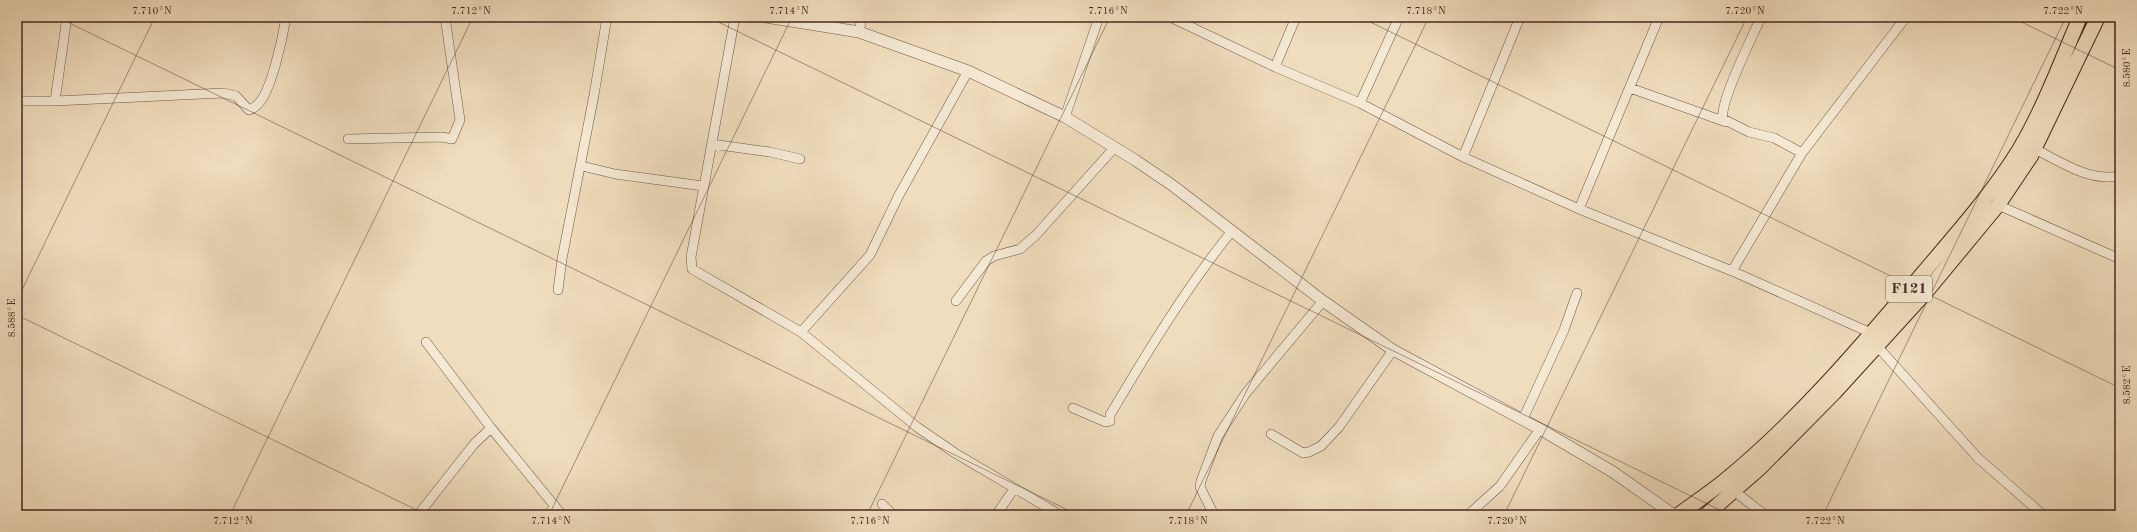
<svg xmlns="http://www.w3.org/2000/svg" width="2137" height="532" font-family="'Old Standard TT',serif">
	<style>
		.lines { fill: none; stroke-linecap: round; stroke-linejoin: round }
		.minor-casing { stroke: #715646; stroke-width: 10 }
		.tertiary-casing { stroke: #715646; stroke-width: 12 }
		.primary-casing { stroke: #47291e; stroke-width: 16 }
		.minor { stroke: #f5e9d4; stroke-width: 9 }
		.tertiary { stroke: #f5e9d4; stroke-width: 11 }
		.primary { stroke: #f0ddbd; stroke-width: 14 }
		.ticks { fill: none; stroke: #47291e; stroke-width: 1; stroke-opacity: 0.45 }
		.labels { text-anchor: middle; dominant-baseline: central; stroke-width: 3.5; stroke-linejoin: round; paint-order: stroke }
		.shield { fill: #f5e9d4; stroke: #7b6355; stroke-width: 1 }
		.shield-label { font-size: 15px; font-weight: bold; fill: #47291e }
		.neatline { fill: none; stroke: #47291e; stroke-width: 1.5 }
		.ticks-label { font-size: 10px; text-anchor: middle; fill: #47291e }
	</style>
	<rect width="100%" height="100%" fill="#f0ddbd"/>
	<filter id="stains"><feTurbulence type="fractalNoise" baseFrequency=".005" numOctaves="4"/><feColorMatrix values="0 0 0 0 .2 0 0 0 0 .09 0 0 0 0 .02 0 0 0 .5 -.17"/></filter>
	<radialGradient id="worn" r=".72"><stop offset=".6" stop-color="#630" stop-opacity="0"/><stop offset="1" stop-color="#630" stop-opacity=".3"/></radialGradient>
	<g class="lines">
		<!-- minor casing -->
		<g class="minor-casing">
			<path id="minor" d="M 735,17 L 691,257 L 692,269 L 801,332 L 917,427 L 955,453 L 1060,515
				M 1170,17 L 1275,67 L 1360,103 L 1463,157 L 1579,209 L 1732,271 L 1871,333
				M 1761,17 C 1753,36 1719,102 1723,119 L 1749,132 L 1774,138 L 1802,153
				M 859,32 L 862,17
				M 1275,67 L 1296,17
				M 1630,88 L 1726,122
				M 17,101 L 55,101 L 223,93 L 236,96 L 249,110 C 252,109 255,107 257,105 C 271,94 283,36 286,17
				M 55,101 L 67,17
				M 1360,103 L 1399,17
				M 1065,117 L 1099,17
				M 348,139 L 442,137 L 452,139 L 460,120 L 445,17
				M 712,144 L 770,152 L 800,159
				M 2035,149 C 2061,162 2089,182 2120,176
				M 1463,157 L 1520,17
				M 582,166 L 615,174 L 703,186
				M 1998,205 L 2120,259
				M 1579,209 L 1659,17
				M 1732,271 L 1802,153 L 1906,17
				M 558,290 L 562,259 L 594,95 L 607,17
				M 956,301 L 986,261 L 994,256 L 1020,249 L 1036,235 L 1115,147
				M 801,332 L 870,255 L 899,195 L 968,71
				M 426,342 L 491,428 L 562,515
				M 1877,346 L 1978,458 L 2043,515
				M 1073,408 L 1105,422 L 1110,421 L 1110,415 C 1148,351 1184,291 1231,232
				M 1523,419 L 1564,330 L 1577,293
				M 1271,434 L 1303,453 L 1309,452 L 1321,446 L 1339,427 L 1393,350
				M 1734,491 L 1765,515
				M 882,504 L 893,515
				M 418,515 L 474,444 L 491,428
				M 548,515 L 555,506
				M 996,515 L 1014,489
				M 1214,515 L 1200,487 L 1201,481 L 1218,436 L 1246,393 L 1323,301
				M 1468,515 L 1500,486 L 1540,429"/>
		</g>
		<!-- tertiary casing -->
		<g class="tertiary-casing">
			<path id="tertiary" d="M 766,17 L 859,32 L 968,71 L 1065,117 L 1135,160 L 1172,185 L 1323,301 L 1393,350 L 1540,429 L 1613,472 L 1674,515"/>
		</g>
		<!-- primary casing -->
		<g class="primary-casing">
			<path id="primary" d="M 1678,515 C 1693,504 1708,494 1723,482 C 1797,422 1861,346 1923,273 C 1956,234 1992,194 2019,150 C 2044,108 2061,61 2080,17
				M 1706,515 L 1760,468 L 1834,393 L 1926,292 L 1998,205 L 2031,156 L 2098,17"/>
		</g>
		<!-- minor -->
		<use href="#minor" class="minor"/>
		<!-- tertiary -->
		<use href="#tertiary" class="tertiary"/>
		<!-- primary -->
		<use href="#primary" class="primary"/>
	</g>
	<!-- ticks -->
	<path class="ticks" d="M 57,17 L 1078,515M 708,17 L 1730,515M 1360,17 L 2120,388M 2011,17 L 2120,70M 17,300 L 155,17M 17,315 L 427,515M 230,515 L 473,17M 549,515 L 792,17M 867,515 L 1110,17M 1186,515 L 1429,17M 1504,515 L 1747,17M 1823,515 L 2066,17"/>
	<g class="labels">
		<!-- shield labels -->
		<rect class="shield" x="1886" y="276" width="46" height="26" rx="3"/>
		<g class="shield-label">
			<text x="1909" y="289">F121</text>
		</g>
	</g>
	<!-- margin -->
	<rect width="2137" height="532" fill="none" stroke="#f0ddbd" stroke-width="44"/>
	<rect x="22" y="22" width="2093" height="488" class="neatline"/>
	<g class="ticks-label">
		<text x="152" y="14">7.710°N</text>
		<text x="471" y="14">7.712°N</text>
		<text x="789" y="14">7.714°N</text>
		<text x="1108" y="14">7.716°N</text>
		<text x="1426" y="14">7.718°N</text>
		<text x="1745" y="14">7.720°N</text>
		<text x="2063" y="14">7.722°N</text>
		<text transform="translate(2126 68) rotate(-90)" y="4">8.580°E</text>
		<text transform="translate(11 318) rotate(-90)" y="4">8.588°E</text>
		<text transform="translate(2126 385) rotate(-90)" y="4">8.582°E</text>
		<text x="233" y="524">7.712°N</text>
		<text x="551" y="524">7.714°N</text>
		<text x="870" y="524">7.716°N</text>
		<text x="1188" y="524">7.718°N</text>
		<text x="1507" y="524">7.720°N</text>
		<text x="1825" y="524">7.722°N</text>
	</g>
	<rect width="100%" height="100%" filter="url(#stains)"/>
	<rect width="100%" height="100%" fill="url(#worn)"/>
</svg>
